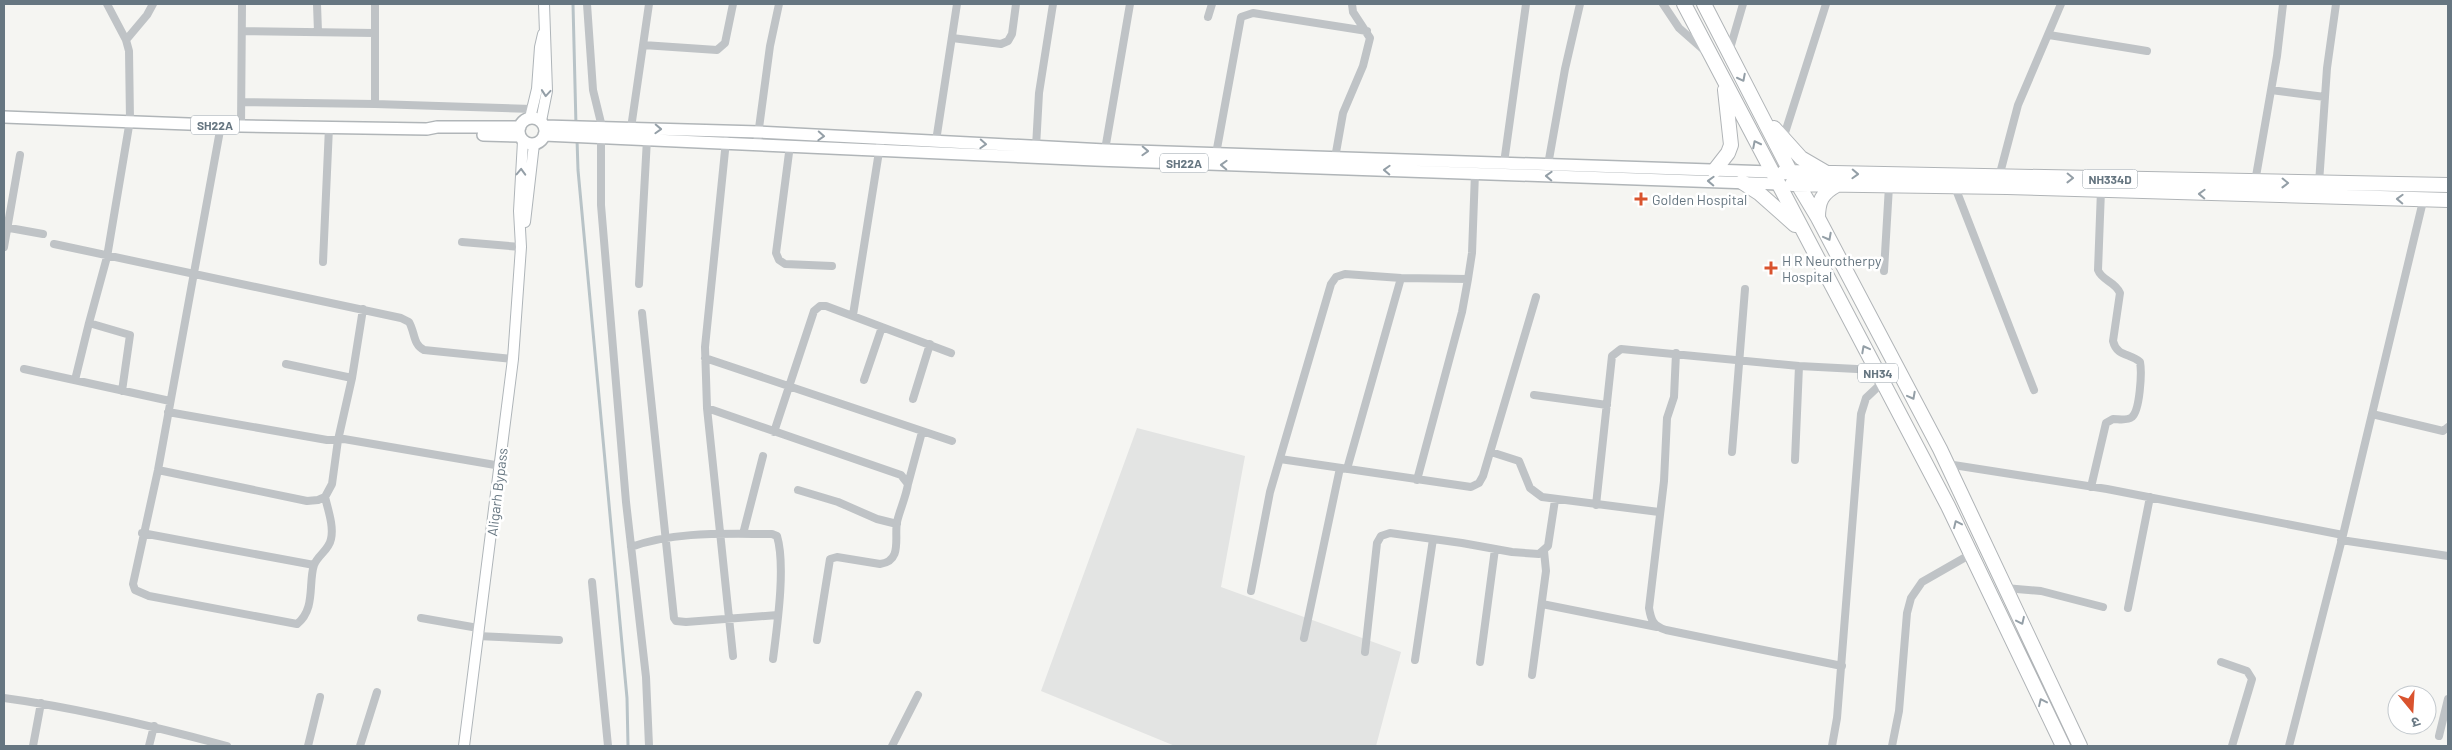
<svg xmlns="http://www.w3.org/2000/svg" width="2452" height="750" font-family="Barlow,'Noto Sans Devanagari',sans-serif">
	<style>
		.built { fill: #e3e4e3 }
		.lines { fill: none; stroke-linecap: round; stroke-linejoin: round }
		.stream { stroke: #b8c3c7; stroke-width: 3 }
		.secondary-casing { stroke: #afb5b9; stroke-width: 12 }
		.primary-casing { stroke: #b0b5b8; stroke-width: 14 }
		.highway-casing { stroke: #b0b4b7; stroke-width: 16 }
		.street { stroke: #bfc3c6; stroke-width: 8 }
		.secondary { stroke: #fff; stroke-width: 10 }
		.primary { stroke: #fff; stroke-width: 11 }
		.highway { stroke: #fff; stroke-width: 14 }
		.oneway { stroke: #949fa7 }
		.poi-dot { fill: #d9532e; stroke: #fff; stroke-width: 2 }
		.labels { text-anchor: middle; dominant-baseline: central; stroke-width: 5; stroke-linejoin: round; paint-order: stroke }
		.shield { fill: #fff; stroke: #949fa7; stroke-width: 1 }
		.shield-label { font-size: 12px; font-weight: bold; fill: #667681 }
		.poi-label { font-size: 14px; fill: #667681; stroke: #fff; text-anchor: start }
		.street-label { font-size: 14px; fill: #667681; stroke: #fff }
	</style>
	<rect width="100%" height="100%" fill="#f5f5f2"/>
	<!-- built -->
	<path class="built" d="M 1137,428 L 1245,456 L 1221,587 L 1401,652 L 1376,746 L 1175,746 L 1041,691 Z"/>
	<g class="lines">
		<!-- stream -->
		<path class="stream" d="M 573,4 L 576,126
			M 577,139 L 578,170 L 627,698 L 628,746"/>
		<!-- secondary casing -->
		<g class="secondary-casing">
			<path id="secondary" d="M 530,118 L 537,89 L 540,47 L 543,34
				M 541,121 L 547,91 L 544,4
				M 525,222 L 534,144
				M 464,746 L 513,359 L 521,247 L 519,211 L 523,141"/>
		</g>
		<!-- primary casing -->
		<g class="primary-casing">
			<path id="primary" d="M 4,117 L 241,126 L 427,129 L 437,127 L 520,127
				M519 131a13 13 0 1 1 26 0a13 13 0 1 1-26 0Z
				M 544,126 L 759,132 L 1105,150 L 1771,172
				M 483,135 L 520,136
				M 544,135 L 1095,160 L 1778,184"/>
		</g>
		<!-- highway casing -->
		<g class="highway-casing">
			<path id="highway" d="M 1684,4 L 1948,506 L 2063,746
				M 1704,4 L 1791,173 L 1818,218 L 1940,449 L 2080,746
				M 1774,128 L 1801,158 L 1825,172
				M 1714,171 L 1728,153 L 1731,145 L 1725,90
				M 1784,172 L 2448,185
				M 1742,182 L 1759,193 L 1795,225
				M 1792,184 L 2007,187 L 2448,200
				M 1818,218 C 1818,201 1822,193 1837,185"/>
		</g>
		<!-- street -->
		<path class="street" d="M 107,4 L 126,40 L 129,51 L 130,120 L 107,257 L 89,323 L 130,335 L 122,391
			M 317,4 L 318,32
			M 587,4 L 593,90 L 602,127
			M 1663,4 L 1679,28 L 1705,51
			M 1208,17 L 1212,4
			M 242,31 L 374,33
			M 2049,35 L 2147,51
			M 952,38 L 1001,44 L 1008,41 L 1012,34 L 1016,4
			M 126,40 L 147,15 L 153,4
			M 643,45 L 717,50 L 725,43 L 733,4
			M 1729,52 L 1743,4
			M 2271,90 L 2325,97
			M 242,102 L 375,104 L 532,109
			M 375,104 L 375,4
			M 221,125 L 158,470 L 133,584 L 135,590 L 149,596 L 297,624 C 316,609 308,583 314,565 C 318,555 329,550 331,539 C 334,526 328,510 325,497
			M 241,126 L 242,4
			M 631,128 L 649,4
			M 601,137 L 601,205 L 626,502 L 646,677 L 649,746
			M 1783,139 L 1826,4
			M 726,141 L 705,347 L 707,408 L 901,475 L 908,484 C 906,497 900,509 897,522 C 894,537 903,561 880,564 L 837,557 L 830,559 L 817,640
			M 936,141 L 957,4
			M 757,143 L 770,46 L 779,4
			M 790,145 L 776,253 L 779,260 L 785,264 L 832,266
			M 1036,147 L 1039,93 L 1053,4
			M 1105,150 L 1130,4
			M 1216,154 L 1241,17 L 1253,13 L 1367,31
			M 1335,158 L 1343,113 L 1363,66 L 1370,38 L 1353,12 L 1352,4
			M 1504,163 L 1526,4
			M 1548,165 L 1565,69 L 1580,4
			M 1999,177 L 2018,105 L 2061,4
			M 2255,182 L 2277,56 L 2283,4
			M 2319,183 L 2327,68 L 2336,4
			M 1955,187 L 2034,390
			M 4,227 L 43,234
			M 462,242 L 521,247
			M 54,244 L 401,318 L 409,322 C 415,332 413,345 424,350 L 513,359
			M 4,247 L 20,155
			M 323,262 L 329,127
			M 1884,271 L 1889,186
			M 639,284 L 647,139
			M 642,313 L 674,618 L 676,621 L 686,622 L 778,615
			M 853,315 L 881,139
			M 1676,353 L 1674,397 L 1667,418 L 1664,481 L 1649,608 C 1651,620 1653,626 1666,630 L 1842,666
			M 705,358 L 952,441
			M 286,364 L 352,378
			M 24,369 L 170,401
			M 75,380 L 89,323
			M 864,380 L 882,327
			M 1534,395 L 1607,405
			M 913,399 L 930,344
			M 707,408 L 733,656
			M 168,412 L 327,440 L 344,439 L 501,466
			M 2372,414 L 2443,431 L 2448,427
			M 774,432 L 814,311 L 820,306 L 826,306 L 951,353
			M 1491,452 L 1519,461 L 1530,488 L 1542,497 L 1659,512
			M 1732,452 L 1745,289
			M 1280,459 L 1471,487 L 1479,483 L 1483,476 L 1536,297
			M 1795,460 L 1799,366
			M 1947,464 L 2107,489 L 2343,535
			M 1347,469 L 1401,278
			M 158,470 L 307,501 L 318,500 L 325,497 L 332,484 L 338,440 L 352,378 L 363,309
			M 1417,480 L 1462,312 L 1468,279 L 1472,253 L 1475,173
			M 908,484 L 922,432
			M 2091,487 L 2106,423 L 2113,419 C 2119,419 2127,421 2132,417 C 2140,410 2142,372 2140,362 C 2130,353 2117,357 2113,341 L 2120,293 C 2115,281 2102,281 2098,270 L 2101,190
			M 798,490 L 838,502 L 877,519 L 897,524
			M 1596,505 L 1612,356 L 1621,349 L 1799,366 L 1876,370
			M 142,533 L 314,565
			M 743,534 L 763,456
			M 2341,540 L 2448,556
			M 631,547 C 675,531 725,534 772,534 L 777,536 C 786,566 777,627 773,659
			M 592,582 L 608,746
			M 2005,588 L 2041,591 L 2103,607
			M 1251,591 L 1270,492 L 1331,284 L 1336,277 L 1345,274 L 1401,278 L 1468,279
			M 1542,604 L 1657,627
			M 2128,608 L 2150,497
			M 421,618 L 478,628
			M 477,636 L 559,640
			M 1304,638 L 1340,468
			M 1365,652 L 1377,543 L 1381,536 L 1390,533 L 1462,543 L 1512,552 L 1539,554 L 1548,546 L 1555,500
			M 1415,660 L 1433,539
			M 1480,662 L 1495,549
			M 2221,662 L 2247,671 L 2252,679 L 2232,746
			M 1532,675 L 1546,571 L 1544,551
			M 4,698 C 79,708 153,726 227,746
			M 2439,736 L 2448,699
			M 33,746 L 41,703
			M 149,746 L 154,726
			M 308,746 L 320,697
			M 360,746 L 377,692
			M 892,746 L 918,695
			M 1832,746 L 1837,718 L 1861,414 L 1866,398 L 1883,382
			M 1892,746 L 1899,711 L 1907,613 L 1911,598 L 1922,582 L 1971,554
			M 2289,746 L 2343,535 L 2424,197"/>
		<!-- secondary -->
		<use href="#secondary" class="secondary"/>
		<!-- primary -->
		<use href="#primary" class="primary"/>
		<!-- highway -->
		<use href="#highway" class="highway"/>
	</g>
	<!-- one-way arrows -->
	<defs><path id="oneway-chevron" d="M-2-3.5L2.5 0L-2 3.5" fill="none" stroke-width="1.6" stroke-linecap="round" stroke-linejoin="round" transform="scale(1.25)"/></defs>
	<g class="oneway">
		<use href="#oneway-chevron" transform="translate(1742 78) rotate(63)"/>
		<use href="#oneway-chevron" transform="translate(546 93) rotate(95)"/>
		<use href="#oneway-chevron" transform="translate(658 129) rotate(2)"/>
		<use href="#oneway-chevron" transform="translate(821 136) rotate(3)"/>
		<use href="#oneway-chevron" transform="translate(983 144) rotate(3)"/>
		<use href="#oneway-chevron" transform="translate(1756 144) rotate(-117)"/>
		<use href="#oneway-chevron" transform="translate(1145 151) rotate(2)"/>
		<use href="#oneway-chevron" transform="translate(1224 165) rotate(-178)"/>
		<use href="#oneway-chevron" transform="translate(1387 170) rotate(-178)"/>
		<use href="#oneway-chevron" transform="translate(521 172) rotate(-88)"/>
		<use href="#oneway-chevron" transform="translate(1855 174) rotate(2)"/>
		<use href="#oneway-chevron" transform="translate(1549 176) rotate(-178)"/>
		<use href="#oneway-chevron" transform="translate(2070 178) rotate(1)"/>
		<use href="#oneway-chevron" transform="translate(1711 181) rotate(-178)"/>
		<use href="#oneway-chevron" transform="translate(2285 183) rotate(1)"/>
		<use href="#oneway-chevron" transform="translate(2202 194) rotate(-178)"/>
		<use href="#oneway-chevron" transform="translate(2400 199) rotate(-178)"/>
		<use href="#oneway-chevron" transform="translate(1828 237) rotate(62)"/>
		<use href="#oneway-chevron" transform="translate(1865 349) rotate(-118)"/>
		<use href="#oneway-chevron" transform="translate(1912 396) rotate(62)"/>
		<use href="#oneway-chevron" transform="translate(1957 524) rotate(-115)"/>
		<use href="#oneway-chevron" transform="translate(2021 621) rotate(65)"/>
		<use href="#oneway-chevron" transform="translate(2042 702) rotate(-115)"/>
	</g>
	<!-- markers -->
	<g class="poi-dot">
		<path d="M1638.5 191.5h5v5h5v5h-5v5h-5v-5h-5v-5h5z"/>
		<path d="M1768.5 260.5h5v5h5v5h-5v5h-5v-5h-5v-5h5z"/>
	</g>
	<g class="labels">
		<!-- shield labels -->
		<g class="shield">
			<rect x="191" y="115.5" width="48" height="19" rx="4"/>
			<rect x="1160" y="153.5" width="48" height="19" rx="4"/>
			<rect x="2082.5" y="169.5" width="55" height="19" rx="4"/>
			<rect x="1858" y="363.5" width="40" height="19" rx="4"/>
		</g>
		<g class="shield-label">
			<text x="215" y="125">SH22A</text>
			<text x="1184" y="163">SH22A</text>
			<text x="2110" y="179">NH334D</text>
			<text x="1878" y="373">NH34</text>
		</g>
		<!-- poi labels -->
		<g class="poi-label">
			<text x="1652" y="199">Golden Hospital</text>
			<text x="1782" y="260">H R Neurotherpy<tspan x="1782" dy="16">Hospital</tspan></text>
		</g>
		<!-- street labels -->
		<g class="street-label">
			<text transform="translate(497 492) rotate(-83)">Aligarh Bypass</text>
		</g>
	</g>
	<!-- border -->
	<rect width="2452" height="750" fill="none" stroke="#667681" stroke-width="10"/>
	<!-- north arrow -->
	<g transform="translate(2412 710) rotate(162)"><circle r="24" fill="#ffffff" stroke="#c2c8cd"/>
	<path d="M0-4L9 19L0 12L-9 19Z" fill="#d9532e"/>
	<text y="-8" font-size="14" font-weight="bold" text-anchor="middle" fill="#667681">उ</text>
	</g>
</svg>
